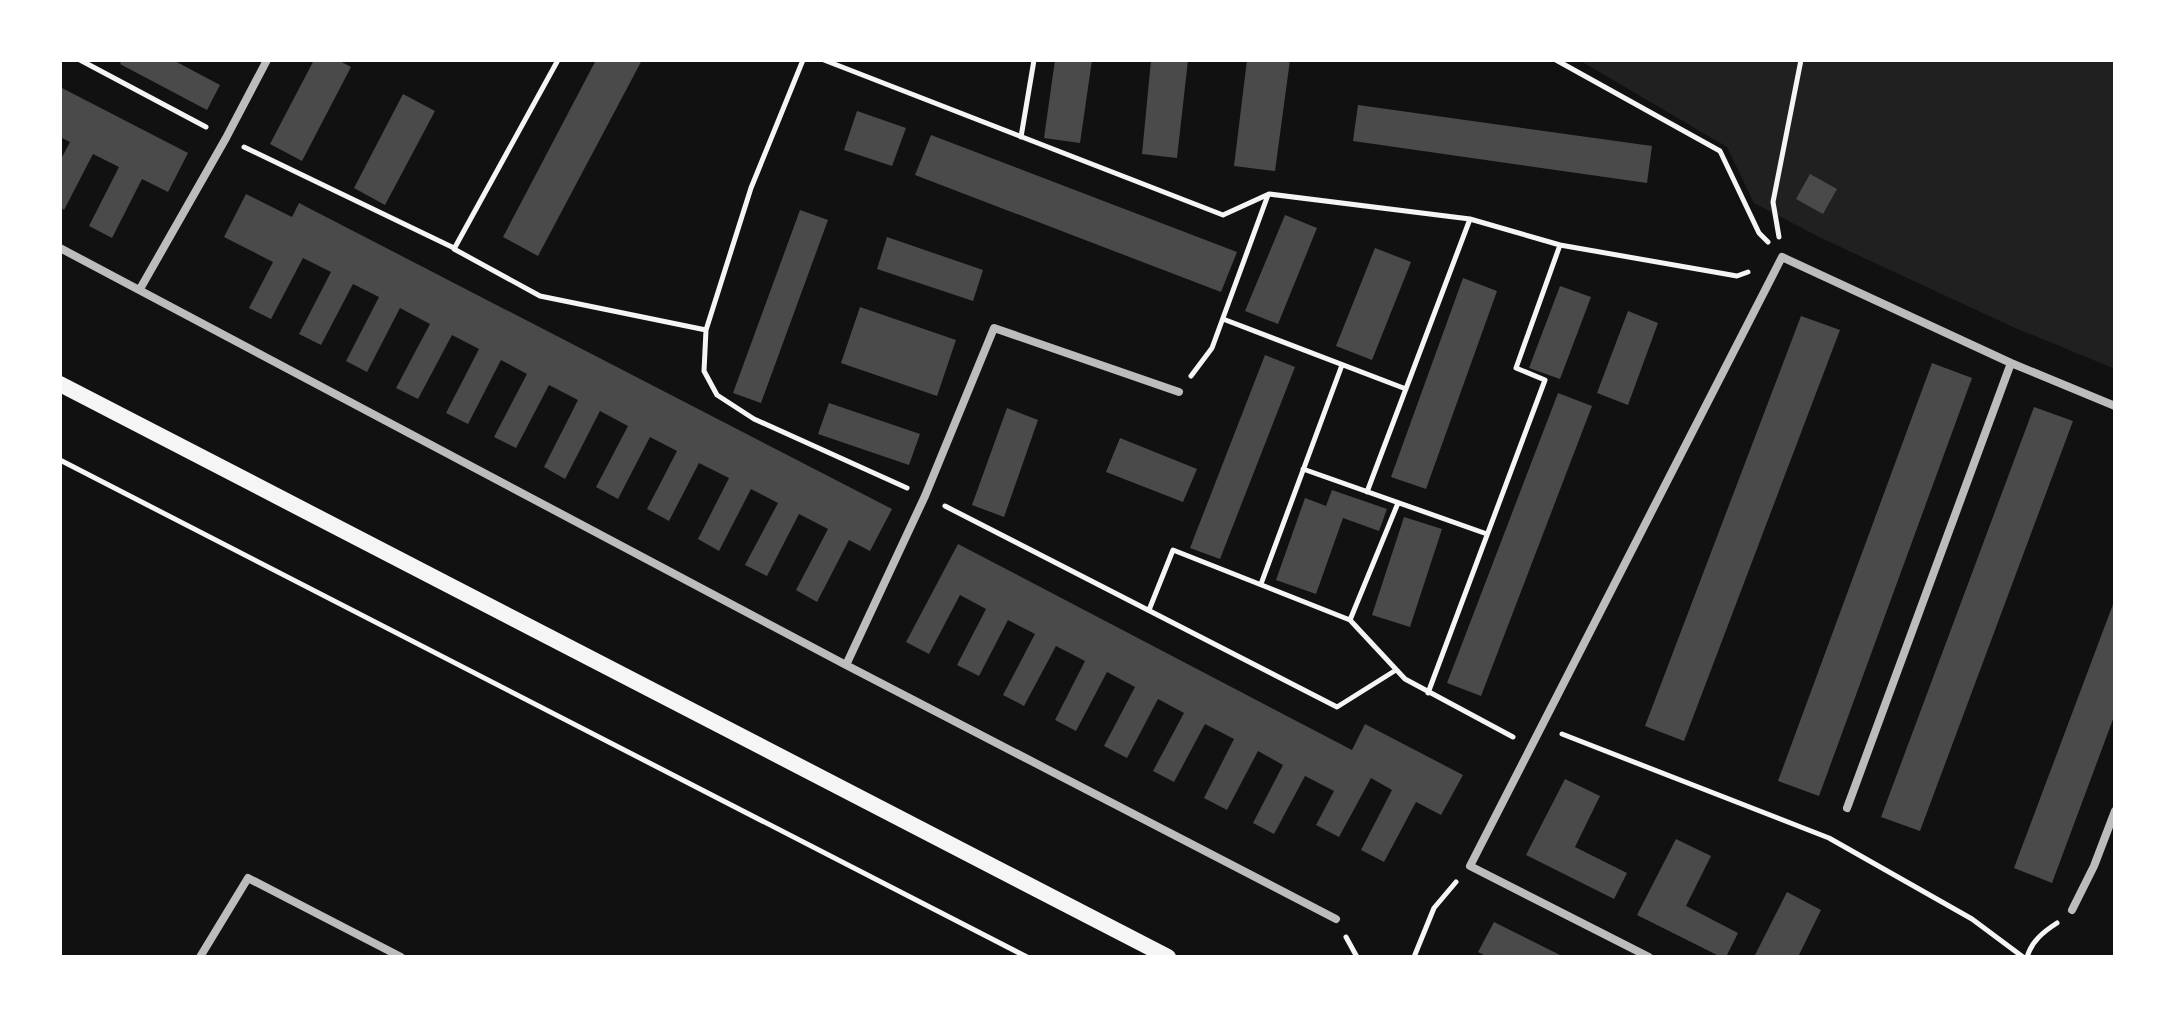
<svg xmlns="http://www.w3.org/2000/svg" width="2175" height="1017" font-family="Lora,serif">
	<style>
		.green { fill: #202020 }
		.building { fill: #4a4a4a }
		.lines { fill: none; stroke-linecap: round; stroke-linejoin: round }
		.path { stroke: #f5f5f5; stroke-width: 5 }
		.minor { stroke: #bcbcbc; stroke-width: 8 }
		.secondary { stroke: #f5f5f5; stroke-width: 16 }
	</style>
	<rect width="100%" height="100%" fill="#111"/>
	<!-- green -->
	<path class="green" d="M 1579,60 L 2115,60 L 2115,369 L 2013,327 L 1821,238 L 1754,203 L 1727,147 Z"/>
	<!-- building -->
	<path class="building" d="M 122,60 L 173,60 L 220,85 L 207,110 L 120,64 Z
		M 314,60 L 338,60 L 351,67 L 302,161 L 270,144 Z
		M 596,60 L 642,60 L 538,256 L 503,237 Z
		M 1055,60 L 1092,60 L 1080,143 L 1044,138 Z
		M 1151,60 L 1188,60 L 1177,158 L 1142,154 Z
		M 1247,60 L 1290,60 L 1275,171 L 1234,166 Z
		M 60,87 L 188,153 L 168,192 L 142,179 L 112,238 L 89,226 L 119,167 L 93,154 L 64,210 L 60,207 L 60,161 L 70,142 L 60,137 Z
		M 403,94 L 435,111 L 385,205 L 354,188 Z
		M 1358,105 L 1652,146 L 1647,183 L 1353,141 Z
		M 857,111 L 906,128 L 892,166 L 844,150 Z
		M 931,135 L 1237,252 L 1221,292 L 915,175 Z
		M 1810,174 L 1837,189 L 1823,214 L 1796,199 Z
		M 246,194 L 292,217 L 299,203 L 892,509 L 870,551 L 849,540 L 817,602 L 796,590 L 828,529 L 799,514 L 767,576 L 745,565 L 778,503 L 751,489 L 719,551 L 698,539 L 729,478 L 699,463 L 669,521 L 647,509 L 677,451 L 650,437 L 618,499 L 596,487 L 628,426 L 600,411 L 565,479 L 544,467 L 578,400 L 549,385 L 516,448 L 494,437 L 527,374 L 501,360 L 468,424 L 446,413 L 479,349 L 452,335 L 418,399 L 396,388 L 430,324 L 400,308 L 367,372 L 346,361 L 379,297 L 353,284 L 321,345 L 299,334 L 331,272 L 303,258 L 271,319 L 249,308 L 273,262 L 224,237 Z
		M 800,210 L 828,220 L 761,403 L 733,393 Z
		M 1285,215 L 1317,228 L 1278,324 L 1245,311 Z
		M 887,237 L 983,270 L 973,301 L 877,269 Z
		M 1375,248 L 1411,262 L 1372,360 L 1336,346 Z
		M 1463,278 L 1497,291 L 1426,489 L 1391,477 Z
		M 1560,286 L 1591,297 L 1560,379 L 1529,368 Z
		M 860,307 L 956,340 L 937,396 L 841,363 Z
		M 1628,311 L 1658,323 L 1628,405 L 1597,393 Z
		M 1801,316 L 1840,330 L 1684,741 L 1645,726 Z
		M 1265,355 L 1295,367 L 1220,559 L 1190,548 Z
		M 1932,363 L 1972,378 L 1819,796 L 1778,781 Z
		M 1558,393 L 1592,406 L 1481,696 L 1447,683 Z
		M 829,403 L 920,434 L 909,465 L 818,434 Z
		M 2034,407 L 2073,421 L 1920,831 L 1881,817 Z
		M 1007,408 L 1038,420 L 1004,517 L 972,505 Z
		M 1120,438 L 1197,469 L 1183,502 L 1106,472 Z
		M 1332,490 L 1387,509 L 1379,531 L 1343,518 L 1316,594 L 1276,580 L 1305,498 L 1326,506 Z
		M 1404,517 L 1442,529 L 1410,627 L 1372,615 Z
		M 958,544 L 1352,750 L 1365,724 L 1463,775 L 1441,815 L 1416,802 L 1384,862 L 1361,850 L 1392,790 L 1371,778 L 1339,837 L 1316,825 L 1334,791 L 1305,776 L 1274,834 L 1253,823 L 1283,765 L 1258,751 L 1227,810 L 1204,798 L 1234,739 L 1205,724 L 1174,782 L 1153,771 L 1184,713 L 1158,699 L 1127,758 L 1104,746 L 1135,687 L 1107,672 L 1076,731 L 1055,720 L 1085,661 L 1056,646 L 1024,706 L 1003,695 L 1035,634 L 1008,620 L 979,676 L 957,665 L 986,609 L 960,595 L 929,654 L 906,642 Z
		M 2115,599 L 2115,714 L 2052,883 L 2014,868 Z
		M 1565,779 L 1600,796 L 1575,847 L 1627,873 L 1614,899 L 1526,855 Z
		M 1676,839 L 1711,856 L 1686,906 L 1738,933 L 1726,957 L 1721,957 L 1637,915 Z
		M 1787,892 L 1821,910 L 1798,957 L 1754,957 Z
		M 1494,922 L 1564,957 L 1488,957 L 1478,952 Z"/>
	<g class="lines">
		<!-- path -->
		<path class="path" d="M 80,60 L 206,127
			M 558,60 L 454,249 L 540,296 L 706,330
			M 803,60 L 751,188 L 706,330 L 704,371 L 717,395 L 754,419 L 907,488
			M 824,60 L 1223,215 L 1269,194 L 1470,219 L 1560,245 L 1737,276 L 1748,272
			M 1556,60 L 1720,151 L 1759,233 L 1768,242
			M 1021,137 L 1034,60
			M 244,147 L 454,248
			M 1779,237 L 1773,202 L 1801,60
			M 1223,319 L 1406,389
			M 1191,376 L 1212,348 L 1268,195
			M 60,460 L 1027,957
			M 1303,469 L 1487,534
			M 1367,492 L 1470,219
			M 945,506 L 1337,707 L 1396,670
			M 1261,584 L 1342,365
			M 1149,610 L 1173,550 L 1350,620 L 1405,679 L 1513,737
			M 1350,620 L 1398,503
			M 1428,693 L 1545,380 L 1516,368 L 1560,245
			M 1562,734 L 1829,838 L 1972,919 L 2023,957
			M 1346,937 L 1357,957
			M 1414,957 L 1434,908 L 1456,882
			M 2027,957 C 2032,941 2043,932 2057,923"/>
		<!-- minor -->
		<path class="minor" d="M 60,248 L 846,665 L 1336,919
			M 140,289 L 226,138 L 267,60
			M 846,665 L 925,496 L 994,328 L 1179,392
			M 1847,808 L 2011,363
			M 2072,910 L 2094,866 L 2115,811
			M 200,957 L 248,878 L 401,957
			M 1649,957 L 1470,866 L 1782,257 L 2011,363 L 2115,406"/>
		<!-- secondary -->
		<path class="secondary" d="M 60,384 L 1168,957"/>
	</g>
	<!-- border -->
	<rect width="2175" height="1017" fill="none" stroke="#ffffff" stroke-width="124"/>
</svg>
